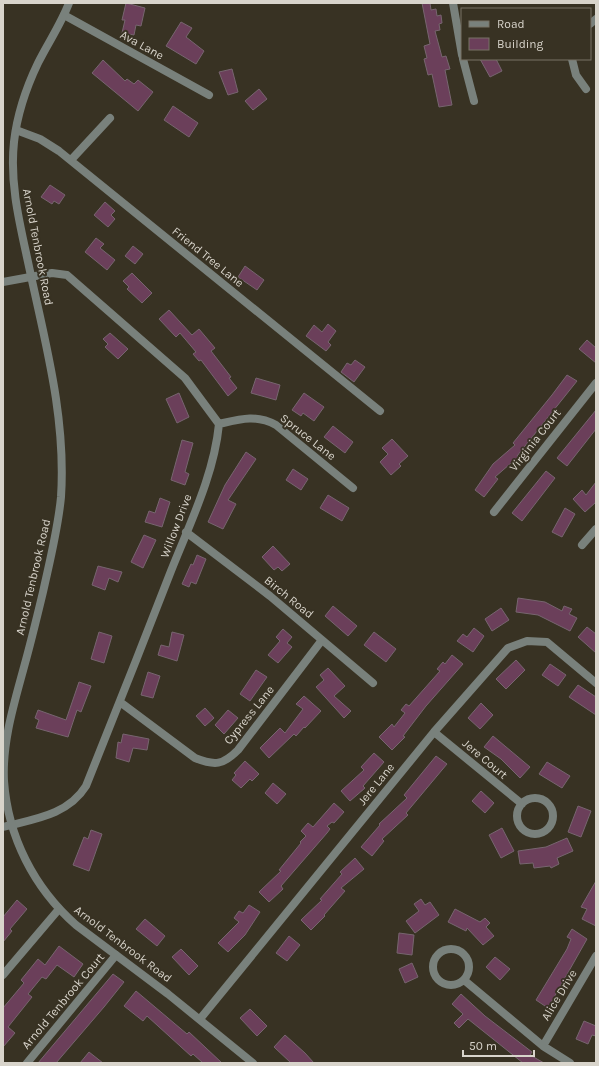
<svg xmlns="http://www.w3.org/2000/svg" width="599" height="1066" font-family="Karla,sans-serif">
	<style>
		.building { fill: #6b3f5a; stroke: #77656f }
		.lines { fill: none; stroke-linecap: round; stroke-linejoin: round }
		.minor { stroke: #79817c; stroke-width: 8 }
		.tertiary { stroke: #79817c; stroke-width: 8 }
		.labels { text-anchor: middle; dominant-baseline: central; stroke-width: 4; stroke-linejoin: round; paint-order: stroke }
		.street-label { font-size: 12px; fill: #d8d4cb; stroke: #383223 }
	</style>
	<rect width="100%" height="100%" fill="#383223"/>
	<!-- building -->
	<path class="building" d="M 126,3 L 145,8 L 141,26 L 136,25 L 134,35 L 122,33 L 125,20 L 122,20 Z
		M 422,3 L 430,3 L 431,10 L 436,9 L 437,16 L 441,15 L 442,23 L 439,24 L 440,30 L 435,31 L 442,57 L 446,56 L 450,69 L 445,70 L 452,105 L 439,107 L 432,74 L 428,75 L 424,59 L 427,58 L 424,46 L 430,44 Z
		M 181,22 L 192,28 L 186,37 L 204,51 L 196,64 L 166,46 Z
		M 480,59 L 496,59 L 502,71 L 490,77 Z
		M 103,60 L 125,81 L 127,79 L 134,84 L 138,80 L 153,92 L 138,111 L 92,73 Z
		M 232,69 L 238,92 L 228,95 L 219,72 Z
		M 259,89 L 267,99 L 253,110 L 245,101 Z
		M 173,106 L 198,123 L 189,137 L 164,120 Z
		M 50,185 L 65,195 L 59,204 L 54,201 L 52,204 L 41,197 Z
		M 105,202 L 115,211 L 111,215 L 115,219 L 108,227 L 94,215 Z
		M 96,238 L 104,244 L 100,248 L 115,260 L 107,270 L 85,252 Z
		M 133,246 L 143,254 L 135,264 L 125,256 Z
		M 245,266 L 264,280 L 257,290 L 238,277 Z
		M 132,273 L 152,293 L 142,303 L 127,289 L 129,287 L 123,281 Z
		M 169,310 L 192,335 L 199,329 L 215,348 L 211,351 L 231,377 L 229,378 L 237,388 L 228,396 L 201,360 L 199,361 L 193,354 L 196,352 L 180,333 L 176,337 L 159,319 Z
		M 328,324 L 336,331 L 328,342 L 331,345 L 326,351 L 306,336 L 314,325 L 322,332 Z
		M 110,333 L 128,349 L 118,359 L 105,347 L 108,344 L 103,339 Z
		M 587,340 L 596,348 L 596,363 L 579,349 Z
		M 355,360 L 365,367 L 354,382 L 341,372 L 347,363 L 351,365 Z
		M 567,375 L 577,381 L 517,456 L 518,457 L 495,477 L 498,479 L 484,497 L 475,490 L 493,464 L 515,445 L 513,443 L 552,395 Z
		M 256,378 L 280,385 L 276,400 L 251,393 Z
		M 179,393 L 189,417 L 177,423 L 166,399 Z
		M 304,393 L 324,407 L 314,421 L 303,413 L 301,416 L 292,410 Z
		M 596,410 L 596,429 L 567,466 L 557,458 Z
		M 333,426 L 353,442 L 345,453 L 324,437 Z
		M 392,439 L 408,456 L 399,464 L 401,466 L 391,475 L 380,462 L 388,454 L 382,448 Z
		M 182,440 L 193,443 L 185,472 L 189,474 L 185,485 L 171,480 Z
		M 246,452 L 256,459 L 228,500 L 236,504 L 223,529 L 208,522 L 225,485 Z
		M 293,469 L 308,479 L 301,490 L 286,480 Z
		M 546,471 L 555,478 L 522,521 L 512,513 Z
		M 596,482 L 596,502 L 585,512 L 573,499 L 582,490 L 586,495 Z
		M 328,495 L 349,508 L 342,521 L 320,508 Z
		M 160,498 L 170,502 L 162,527 L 145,522 L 149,511 L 155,513 Z
		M 565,508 L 575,514 L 562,537 L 552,532 Z
		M 144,535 L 156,540 L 143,568 L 131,562 Z
		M 273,546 L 290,564 L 282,571 L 278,567 L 274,570 L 262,557 Z
		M 197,555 L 206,559 L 196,584 L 191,582 L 189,587 L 182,584 L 191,564 L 193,565 Z
		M 98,566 L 122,572 L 118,582 L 109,578 L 105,590 L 92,585 Z
		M 518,598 L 545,602 L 562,611 L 564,606 L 572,609 L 569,614 L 577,618 L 570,631 L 538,615 L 516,612 Z
		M 333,606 L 357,626 L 348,636 L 325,616 Z
		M 501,608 L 509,620 L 492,631 L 485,619 Z
		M 587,627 L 596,634 L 596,653 L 578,637 Z
		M 474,628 L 484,636 L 473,652 L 457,641 L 463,634 L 467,637 Z
		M 283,629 L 292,637 L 287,643 L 292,647 L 278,663 L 268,655 L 280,641 L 276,637 Z
		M 99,632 L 112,636 L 104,663 L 91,659 Z
		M 172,632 L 184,635 L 177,661 L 158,655 L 161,645 L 169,647 Z
		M 374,632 L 396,649 L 386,662 L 364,645 Z
		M 452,655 L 463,664 L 426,706 L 403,736 L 405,737 L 392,750 L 379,737 L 392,724 L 394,727 L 405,713 L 401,710 L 406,704 L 409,706 L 440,671 L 437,669 L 443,662 L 445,664 Z
		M 516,660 L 525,670 L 506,689 L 496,679 Z
		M 550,664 L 566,675 L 558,686 L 542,675 Z
		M 328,668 L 345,686 L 334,696 L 351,711 L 344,718 L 316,687 L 324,680 L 320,675 Z
		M 256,670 L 267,677 L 250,701 L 240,694 Z
		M 148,672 L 160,676 L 153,698 L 141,695 Z
		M 79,682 L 91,686 L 81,712 L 77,710 L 68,737 L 36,728 L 39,720 L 35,718 L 38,710 L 66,720 Z
		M 578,685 L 596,697 L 596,715 L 569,697 Z
		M 304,696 L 321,711 L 305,728 L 304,727 L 296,736 L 294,734 L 269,758 L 260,748 L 280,728 L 285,733 L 303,709 L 296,704 Z
		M 481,703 L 493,715 L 480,729 L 468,718 Z
		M 205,708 L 214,718 L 205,726 L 196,716 Z
		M 228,710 L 238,718 L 224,734 L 215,725 Z
		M 123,734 L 149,739 L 147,750 L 133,748 L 129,762 L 116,758 L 118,742 L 121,743 Z
		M 493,736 L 530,767 L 520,778 L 501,759 L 484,747 Z
		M 374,753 L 384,762 L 363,786 L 365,788 L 350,801 L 341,791 L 364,770 L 361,767 Z
		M 436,756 L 447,764 L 406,813 L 408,815 L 382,839 L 384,841 L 372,856 L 361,847 L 380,825 L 379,824 L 407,798 L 404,795 Z
		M 245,761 L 259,774 L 252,781 L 250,779 L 241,788 L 232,780 L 236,775 L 234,773 Z
		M 547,762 L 570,776 L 562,788 L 539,774 Z
		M 273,783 L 286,794 L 277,804 L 265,793 Z
		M 481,791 L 494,803 L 485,813 L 472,801 Z
		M 334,803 L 344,812 L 334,823 L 332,822 L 327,826 L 330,829 L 327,833 L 281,886 L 283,889 L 269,902 L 259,892 L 281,871 L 279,870 L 301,843 L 300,842 L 306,836 L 301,831 L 308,823 L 313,827 Z
		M 578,806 L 591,811 L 581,837 L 568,832 Z
		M 502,828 L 514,851 L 501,858 L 489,835 Z
		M 91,830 L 102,834 L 89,871 L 73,865 L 84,837 L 88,839 Z
		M 567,838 L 573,851 L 557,858 L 559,864 L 551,868 L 550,866 L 534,868 L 533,863 L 520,864 L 518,851 L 546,847 Z
		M 355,858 L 364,869 L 341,888 L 345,891 L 324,915 L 325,916 L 311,930 L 301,920 L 322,900 L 320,899 L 342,874 L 340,872 Z
		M 596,881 L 596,926 L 582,919 L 587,909 L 581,907 Z
		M 421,899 L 425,905 L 430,902 L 439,915 L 415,933 L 406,921 L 419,911 L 414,904 Z
		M 17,900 L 27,909 L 10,929 L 12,931 L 3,942 L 3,917 Z
		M 249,905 L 260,912 L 245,935 L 228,952 L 218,943 L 239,922 L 234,918 L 239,911 L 243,913 Z
		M 455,909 L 480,922 L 485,918 L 490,923 L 486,927 L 494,936 L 483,945 L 467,928 L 466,931 L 448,922 Z
		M 145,919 L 165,936 L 157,946 L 136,929 Z
		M 572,929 L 587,939 L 548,1008 L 536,1000 L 567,949 L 571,939 L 567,937 Z
		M 399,933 L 414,935 L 412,955 L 397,953 Z
		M 289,936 L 300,945 L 287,961 L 276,953 Z
		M 59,946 L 83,964 L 74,977 L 57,965 L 46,979 L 42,977 L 28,994 L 32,997 L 8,1027 L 15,1033 L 3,1047 L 3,1008 L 24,983 L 21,980 L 38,959 L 45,965 Z
		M 181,949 L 198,966 L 189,975 L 172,957 Z
		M 495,957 L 510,969 L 500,980 L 486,967 Z
		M 412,963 L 418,977 L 405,983 L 399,969 Z
		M 113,974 L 124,982 L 104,1007 L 56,1063 L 38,1063 Z
		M 136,991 L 187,1034 L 189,1032 L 222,1063 L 203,1063 L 193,1054 L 191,1056 L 147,1016 L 143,1021 L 124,1006 Z
		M 461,994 L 485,1016 L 532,1052 L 530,1055 L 544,1063 L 523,1063 L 468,1019 L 459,1028 L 454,1023 L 463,1014 L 452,1004 Z
		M 250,1009 L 267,1026 L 257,1036 L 240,1018 Z
		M 584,1021 L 596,1026 L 596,1036 L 592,1035 L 588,1044 L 576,1039 Z
		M 285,1035 L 305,1053 L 314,1063 L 291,1063 L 274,1047 Z
		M 89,1052 L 103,1063 L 80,1063 Z"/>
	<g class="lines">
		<!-- minor -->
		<path class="minor" d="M 453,3 L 462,55
			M 64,15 L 209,95
			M 590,24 L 596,19
			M 463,59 L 474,101
			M 572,59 L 576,75 L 586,89
			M 16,130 L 40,139 L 59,151 L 380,411
			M 71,160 L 110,118
			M 3,282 L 52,273 L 67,275 L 185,378 L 219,424 C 214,475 190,523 171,571 C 143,643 115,714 86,786 C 68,815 34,819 3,827
			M 219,424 C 240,419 256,414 276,425 L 353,488
			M 494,512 L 596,383
			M 186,532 L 270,596 L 373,683
			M 582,545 L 596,529
			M 120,702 L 195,758 C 215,766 223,765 238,750 L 322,640
			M 434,732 L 522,804
			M517 816a18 18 0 1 1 36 0a18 18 0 1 1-36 0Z
			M433 967a18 18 0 1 1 36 0a18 18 0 1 1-36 0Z
			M 3,975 L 59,909
			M 464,980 L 543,1046 L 570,1063
			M 200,1019 L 434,732 L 508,648 L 527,641 L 547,642 L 596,683
			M 543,1046 L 596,956
			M 27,1063 L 116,955"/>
		<!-- tertiary -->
		<path class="tertiary" d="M 69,3 C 61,24 48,43 38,63 C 26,88 17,115 14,142 C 9,188 22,232 31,276 C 47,349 66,421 61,497 C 58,529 50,560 43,592 C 37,617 31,642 24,667 C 14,704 2,742 4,781 C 8,837 34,888 76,925 L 168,994 L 253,1063"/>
	</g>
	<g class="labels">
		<!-- street labels -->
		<g class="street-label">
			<text transform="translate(142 45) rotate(29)">Ava Lane</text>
			<text transform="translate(38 247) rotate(79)">Arnold Tenbrook Road</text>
			<text transform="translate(208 257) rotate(39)">Friend Tree Lane</text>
			<text transform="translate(308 437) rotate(38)">Spruce Lane</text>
			<text transform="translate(535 440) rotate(-52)">Virginia Court</text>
			<text transform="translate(176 526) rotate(-69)">Willow Drive</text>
			<text transform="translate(33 577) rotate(-77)">Arnold Tenbrook Road</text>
			<text transform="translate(289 597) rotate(39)">Birch Road</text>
			<text transform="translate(249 715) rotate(-51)">Cypress Lane</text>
			<text transform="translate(485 759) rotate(40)">Jere Court</text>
			<text transform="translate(376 784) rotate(-51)">Jere Lane</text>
			<text transform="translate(123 944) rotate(37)">Arnold Tenbrook Road</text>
			<text transform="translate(559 995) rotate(-59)">Alice Drive</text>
			<text transform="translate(63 1001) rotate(-50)">Arnold Tenbrook Court</text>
		</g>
	</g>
	<!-- border -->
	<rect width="599" height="1066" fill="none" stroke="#d8d4cb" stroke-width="8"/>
	<!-- legend -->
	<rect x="461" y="8" width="130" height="52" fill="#383223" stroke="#787366"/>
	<rect x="469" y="21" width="20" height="6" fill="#79817c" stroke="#787366"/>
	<text x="497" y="28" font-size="12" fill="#d8d4cb">Road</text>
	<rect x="469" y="38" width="20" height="12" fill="#6b3f5a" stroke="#787366"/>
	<text x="497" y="48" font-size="12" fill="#d8d4cb">Building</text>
	<!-- scale -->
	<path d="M463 1050v6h71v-6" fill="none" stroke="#d8d4cb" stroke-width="2"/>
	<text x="469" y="1050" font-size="12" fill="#d8d4cb" stroke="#383223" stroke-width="3" paint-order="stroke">50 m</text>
</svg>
